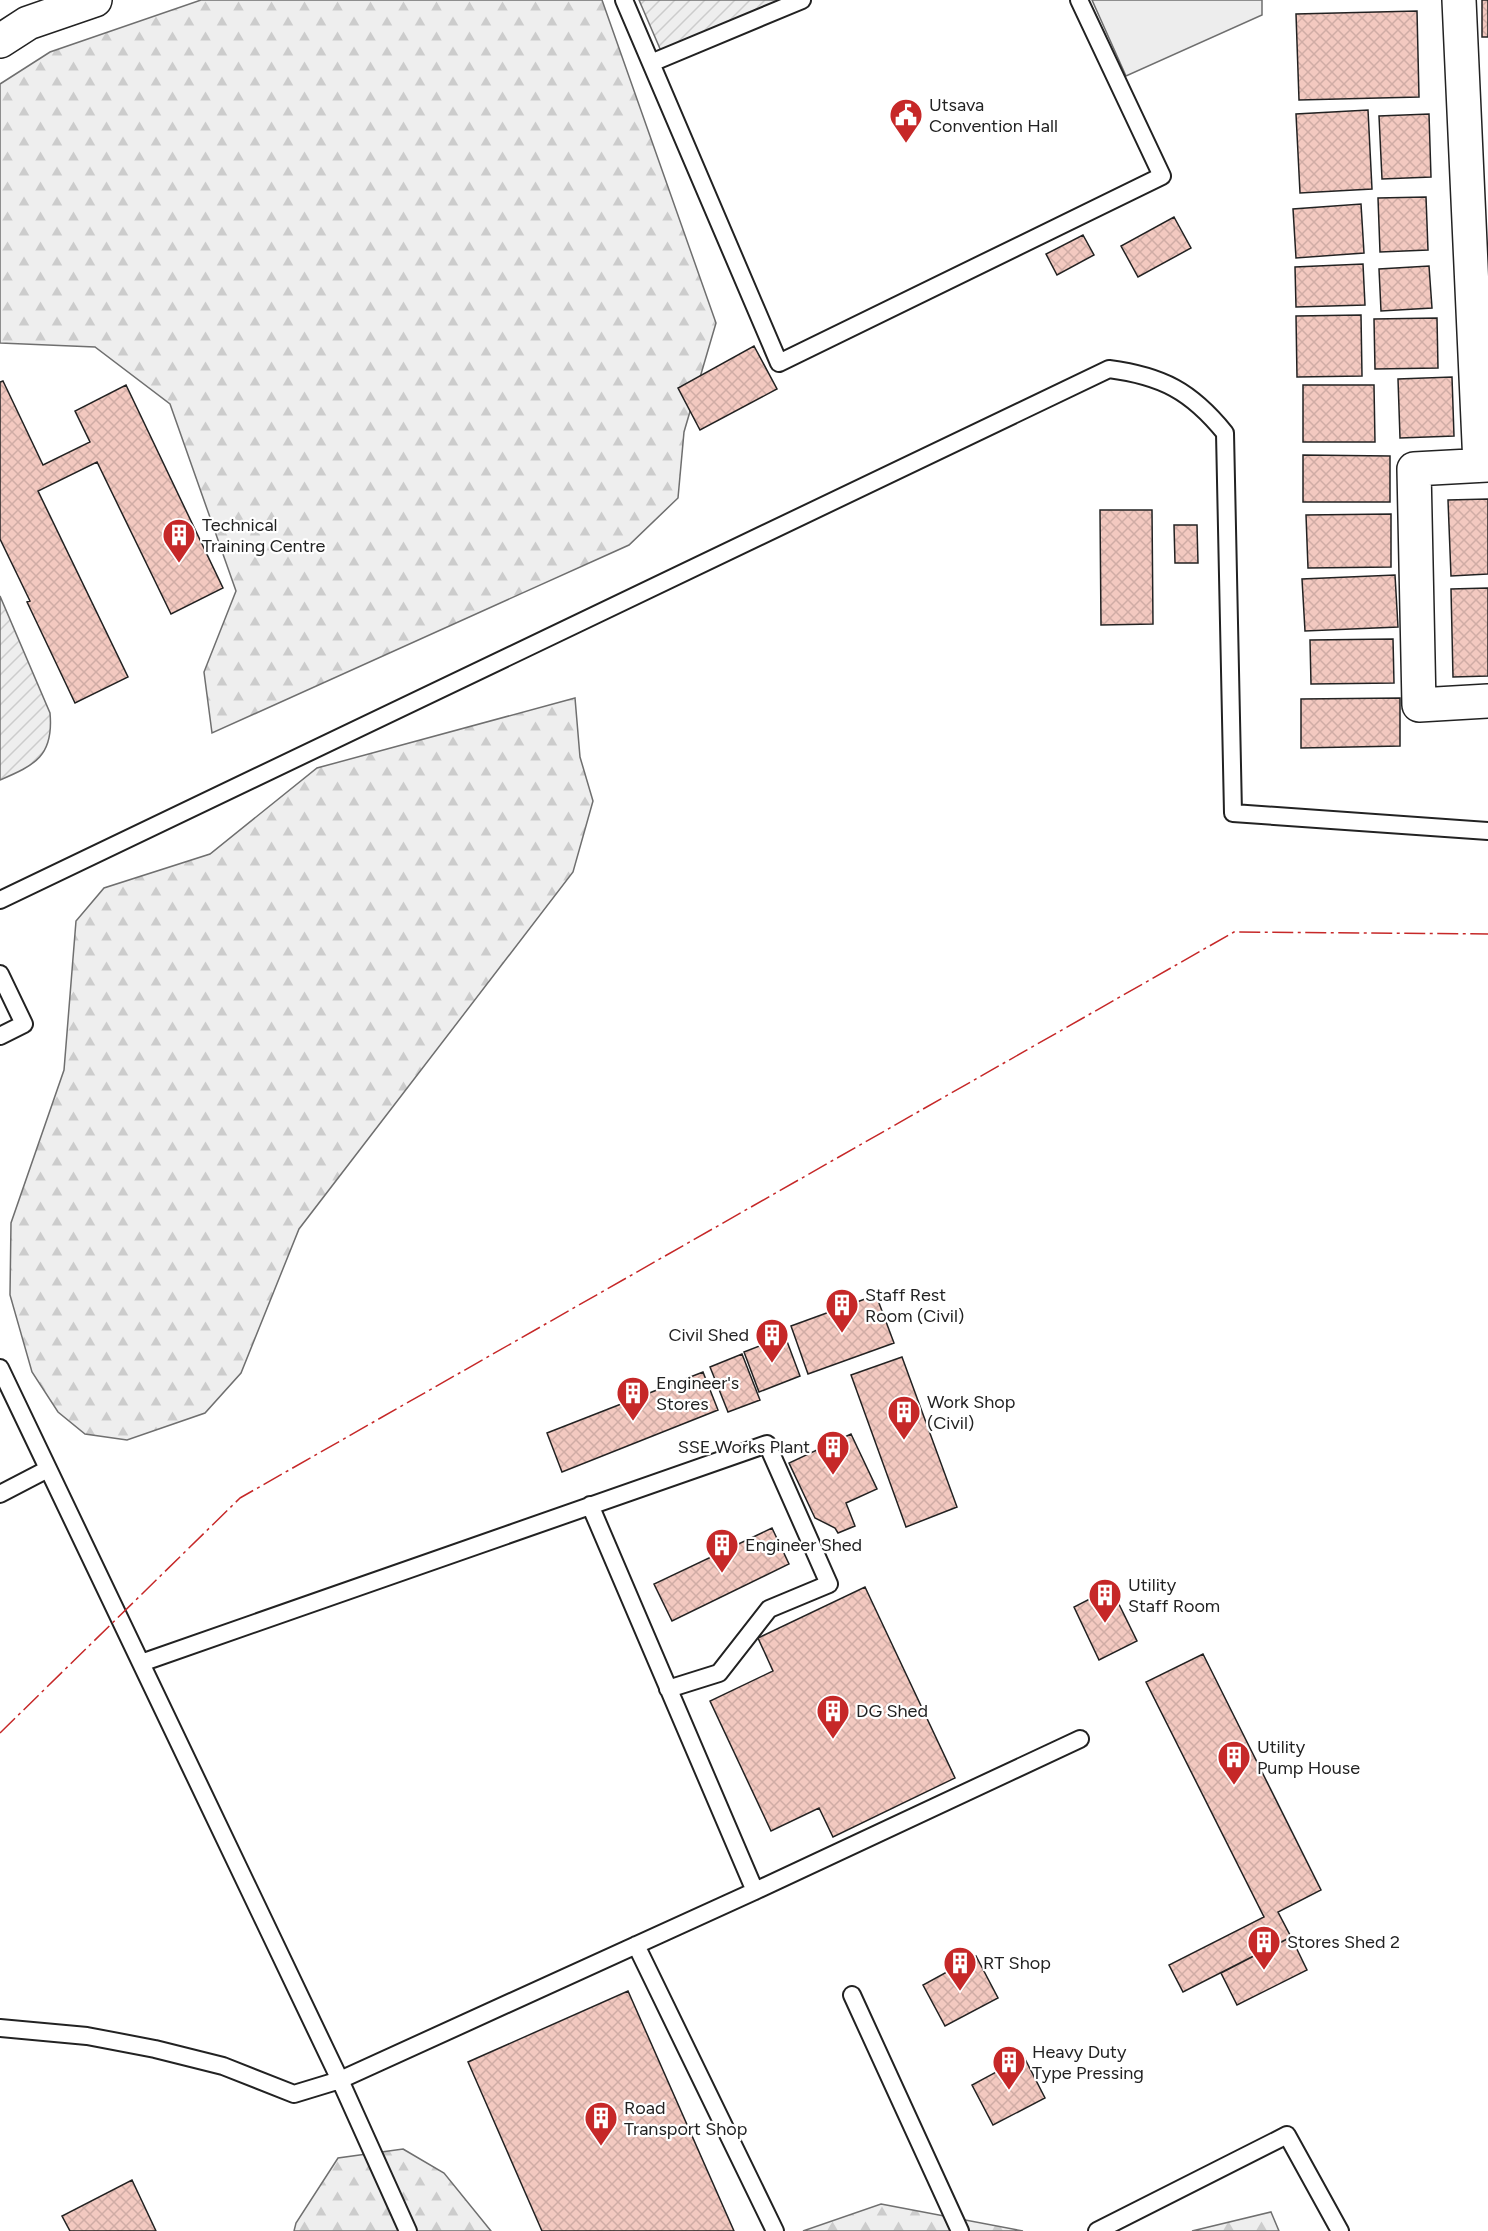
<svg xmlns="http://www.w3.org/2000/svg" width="1488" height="2231" font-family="Figtree,sans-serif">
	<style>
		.forest { fill: url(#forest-firs); stroke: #6f6f6f; stroke-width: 1.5 }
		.garden { fill: url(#garden-furrows); stroke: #6f6f6f; stroke-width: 1.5 }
		.parking { fill: #ededed; stroke: #6f6f6f; stroke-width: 1.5 }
		.building { fill: url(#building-cross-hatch); stroke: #222; stroke-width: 1.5 }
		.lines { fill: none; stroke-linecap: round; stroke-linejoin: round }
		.lane-casing { stroke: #222; stroke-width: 20 }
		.street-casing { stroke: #222; stroke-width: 36 }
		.primary-casing { stroke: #222; stroke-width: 36 }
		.lane { stroke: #fff; stroke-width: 16 }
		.street { stroke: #fff; stroke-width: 33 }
		.primary { stroke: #fff; stroke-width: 33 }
		.power { stroke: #c62828; stroke-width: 1.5; stroke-dasharray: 21 4.5 3 4.5; stroke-linecap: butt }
		.labels { text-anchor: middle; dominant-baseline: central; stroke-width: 4.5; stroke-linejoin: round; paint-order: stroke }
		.poi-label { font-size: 18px; fill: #222; stroke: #fff; text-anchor: start }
	</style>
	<defs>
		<pattern id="forest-firs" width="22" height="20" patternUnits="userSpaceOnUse" patternTransform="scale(1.5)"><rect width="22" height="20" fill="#eee"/><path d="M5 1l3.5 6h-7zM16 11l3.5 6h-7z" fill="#ccc"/></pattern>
		<pattern id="garden-furrows" width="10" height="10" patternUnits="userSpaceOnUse" patternTransform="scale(1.5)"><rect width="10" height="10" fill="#eee"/><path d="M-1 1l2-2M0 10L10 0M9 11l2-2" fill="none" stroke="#ccc"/></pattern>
		<pattern id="building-cross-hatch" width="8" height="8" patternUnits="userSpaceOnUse" patternTransform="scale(1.5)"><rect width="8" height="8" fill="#f3c9c0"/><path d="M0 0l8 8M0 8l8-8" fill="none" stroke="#d0aca5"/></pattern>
	</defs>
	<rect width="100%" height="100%" fill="#fff"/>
	<!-- forest -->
	<path class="forest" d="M 201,0 L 602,0 L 716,323 L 684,432 L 678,498 L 629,545 L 212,733 L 204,672 L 236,591 L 170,404 L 95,347 L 0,343 L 0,84 L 50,52 Z
		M 575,698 L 580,757 L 593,801 L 573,872 L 299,1229 L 241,1373 L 205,1413 L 127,1440 L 85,1434 L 58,1412 L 32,1372 L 10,1295 L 11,1223 L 64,1070 L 76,921 L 104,888 L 210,854 L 317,768 Z
		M 403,2149 L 444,2173 L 491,2231 L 294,2231 L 296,2223 L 338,2158 Z
		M 881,2204 L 1023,2231 L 803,2231 Z
		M 1271,2212 L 1279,2231 L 1192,2231 Z"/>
	<!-- garden -->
	<path class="garden" d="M 639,0 L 781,0 L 661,51 Z
		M 0,596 L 50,713 C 54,756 35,765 0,780 Z"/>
	<!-- parking -->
	<path class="parking" d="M 1092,0 L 1262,0 L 1262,15 L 1126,76 Z"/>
	<!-- building -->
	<path class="building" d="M 1482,0 L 1488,0 L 1488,37 L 1482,37 Z
		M 1417,11 L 1419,97 L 1299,100 L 1296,14 Z
		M 1368,110 L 1372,189 L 1300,193 L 1296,114 Z
		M 1429,114 L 1431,177 L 1382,179 L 1379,116 Z
		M 1426,197 L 1428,250 L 1380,252 L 1378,198 Z
		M 1361,204 L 1364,253 L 1296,258 L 1293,209 Z
		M 1174,217 L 1191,248 L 1138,277 L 1121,246 Z
		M 1083,235 L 1094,255 L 1057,275 L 1046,254 Z
		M 1363,264 L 1365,305 L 1296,307 L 1295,267 Z
		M 1429,266 L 1432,308 L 1381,311 L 1379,269 Z
		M 1361,315 L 1362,376 L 1297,377 L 1296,316 Z
		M 1437,318 L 1438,368 L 1375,369 L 1374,319 Z
		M 754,346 L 777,389 L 700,430 L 678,388 Z
		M 1452,377 L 1454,436 L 1400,438 L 1398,379 Z
		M 3,381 L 43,465 L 90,442 L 75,411 L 126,385 L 223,588 L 171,614 L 97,462 L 38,491 L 128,677 L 75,703 L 27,602 L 30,601 L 0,539 L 0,382 Z
		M 1303,385 L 1374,385 L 1375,442 L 1303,442 Z
		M 1303,455 L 1390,456 L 1390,502 L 1303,502 Z
		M 1488,499 L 1488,574 L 1451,576 L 1448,500 Z
		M 1100,510 L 1152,510 L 1153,624 L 1101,625 Z
		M 1391,514 L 1391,567 L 1308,568 L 1306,515 Z
		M 1174,525 L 1197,525 L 1198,563 L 1175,563 Z
		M 1395,575 L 1398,627 L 1305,631 L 1302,579 Z
		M 1488,588 L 1488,676 L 1453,677 L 1451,589 Z
		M 1393,639 L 1394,683 L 1311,684 L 1310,640 Z
		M 1400,698 L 1400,746 L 1301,748 L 1301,699 Z
		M 876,1295 L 894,1343 L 808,1374 L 791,1326 Z
		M 785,1336 L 800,1376 L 759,1392 L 744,1352 Z
		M 742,1354 L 760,1400 L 728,1412 L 710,1367 Z
		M 902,1357 L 957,1507 L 906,1527 L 851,1375 Z
		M 703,1372 L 718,1410 L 562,1472 L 547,1433 Z
		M 851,1434 L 877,1489 L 846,1503 L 855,1526 L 838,1533 L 835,1528 L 815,1518 L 789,1463 Z
		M 772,1528 L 789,1564 L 672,1621 L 654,1584 Z
		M 865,1587 L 955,1778 L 833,1837 L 819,1808 L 771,1831 L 710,1701 L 773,1671 L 758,1638 Z
		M 1111,1588 L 1137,1641 L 1099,1660 L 1074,1607 Z
		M 1203,1654 L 1321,1890 L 1278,1912 L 1291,1937 L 1183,1992 L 1169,1965 L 1264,1917 L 1146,1682 Z
		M 1291,1937 L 1307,1970 L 1237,2005 L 1221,1973 Z
		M 976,1956 L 998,1998 L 945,2026 L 923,1985 Z
		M 628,1991 L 734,2231 L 542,2231 L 468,2062 Z
		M 1024,2057 L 1045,2098 L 993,2125 L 972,2085 Z
		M 132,2180 L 156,2231 L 70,2231 L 62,2216 Z"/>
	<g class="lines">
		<!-- lane casing -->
		<g class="lane-casing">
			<path id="lane" d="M 624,0 L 779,363 L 1162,176 L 1079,0
				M 651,63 L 802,0
				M 0,900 L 1109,369 C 1162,376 1191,391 1225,433 L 1233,813 L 1488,831
				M 0,974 L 24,1024 L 0,1036
				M 0,1368 L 340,2080 L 408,2231
				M 0,1494 L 48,1469
				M 590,1505 L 755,1891
				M 141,1663 L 767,1444 L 829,1584 L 769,1609 L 719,1673 L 668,1689
				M 636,1945 L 775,2231
				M 852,1995 L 960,2231
				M 0,2028 L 87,2036 L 155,2049 L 223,2066 L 294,2094 L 340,2080 L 755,1891 L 1080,1739
				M 1097,2231 L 1287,2135 L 1340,2231"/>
		</g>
		<!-- street casing -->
		<g class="street-casing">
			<path id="street" d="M 1459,0 L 1480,465
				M 1488,465 L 1414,469 L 1419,705 L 1488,701"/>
		</g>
		<!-- primary casing -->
		<g class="primary-casing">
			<path id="primary" d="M 0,41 L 28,23 L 95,0"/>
		</g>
		<!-- lane -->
		<use href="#lane" class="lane"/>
		<!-- street -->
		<use href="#street" class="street"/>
		<!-- primary -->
		<use href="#primary" class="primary"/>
		<!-- power -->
		<path class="power" d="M 0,1733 L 240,1498 L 1234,932 L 1488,934"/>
	</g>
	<!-- icons -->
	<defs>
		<g id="civic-pin" transform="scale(1.725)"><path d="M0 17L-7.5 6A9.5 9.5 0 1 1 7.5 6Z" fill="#c62828" stroke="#fff"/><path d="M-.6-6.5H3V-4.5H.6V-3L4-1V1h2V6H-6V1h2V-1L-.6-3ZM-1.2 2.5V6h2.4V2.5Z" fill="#fff"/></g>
		<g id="building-pin" transform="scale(1.725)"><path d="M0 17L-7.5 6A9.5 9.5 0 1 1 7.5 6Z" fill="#c62828" stroke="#fff"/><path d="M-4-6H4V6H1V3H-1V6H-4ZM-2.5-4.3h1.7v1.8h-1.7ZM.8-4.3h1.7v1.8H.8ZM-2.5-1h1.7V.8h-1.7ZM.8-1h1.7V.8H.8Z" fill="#fff"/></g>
	</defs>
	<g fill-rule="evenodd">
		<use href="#civic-pin" x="906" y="115"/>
		<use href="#building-pin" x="179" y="535"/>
		<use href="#building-pin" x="842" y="1305"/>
		<use href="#building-pin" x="772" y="1335"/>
		<use href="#building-pin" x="633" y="1393"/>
		<use href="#building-pin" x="904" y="1412"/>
		<use href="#building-pin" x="833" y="1447"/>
		<use href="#building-pin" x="722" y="1545"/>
		<use href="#building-pin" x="1105" y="1595"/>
		<use href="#building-pin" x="833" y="1711"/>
		<use href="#building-pin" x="1234" y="1757"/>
		<use href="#building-pin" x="1264" y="1942"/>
		<use href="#building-pin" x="960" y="1963"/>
		<use href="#building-pin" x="1009" y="2062"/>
		<use href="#building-pin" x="601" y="2118"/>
	</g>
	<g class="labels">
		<!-- poi labels -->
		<g class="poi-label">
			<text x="929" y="105">Utsava<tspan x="929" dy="21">Convention Hall</tspan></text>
			<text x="202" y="525">Technical<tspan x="202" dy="21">Training Centre</tspan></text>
			<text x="865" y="1295">Staff Rest<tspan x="865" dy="21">Room (Civil)</tspan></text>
			<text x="749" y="1335" text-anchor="end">Civil Shed</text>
			<text x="656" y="1383">Engineer's<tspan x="656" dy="21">Stores</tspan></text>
			<text x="927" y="1402">Work Shop<tspan x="927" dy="21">(Civil)</tspan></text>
			<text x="810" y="1447" text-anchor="end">SSE Works Plant</text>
			<text x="745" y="1545">Engineer Shed</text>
			<text x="1128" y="1585">Utility<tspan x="1128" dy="21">Staff Room</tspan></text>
			<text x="856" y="1711">DG Shed</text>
			<text x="1257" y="1747">Utility<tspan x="1257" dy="21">Pump House</tspan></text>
			<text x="1287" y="1942">Stores Shed 2</text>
			<text x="983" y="1963">RT Shop</text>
			<text x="1032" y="2052">Heavy Duty<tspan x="1032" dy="21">Type Pressing</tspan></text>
			<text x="624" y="2108">Road<tspan x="624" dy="21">Transport Shop</tspan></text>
		</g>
	</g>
</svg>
